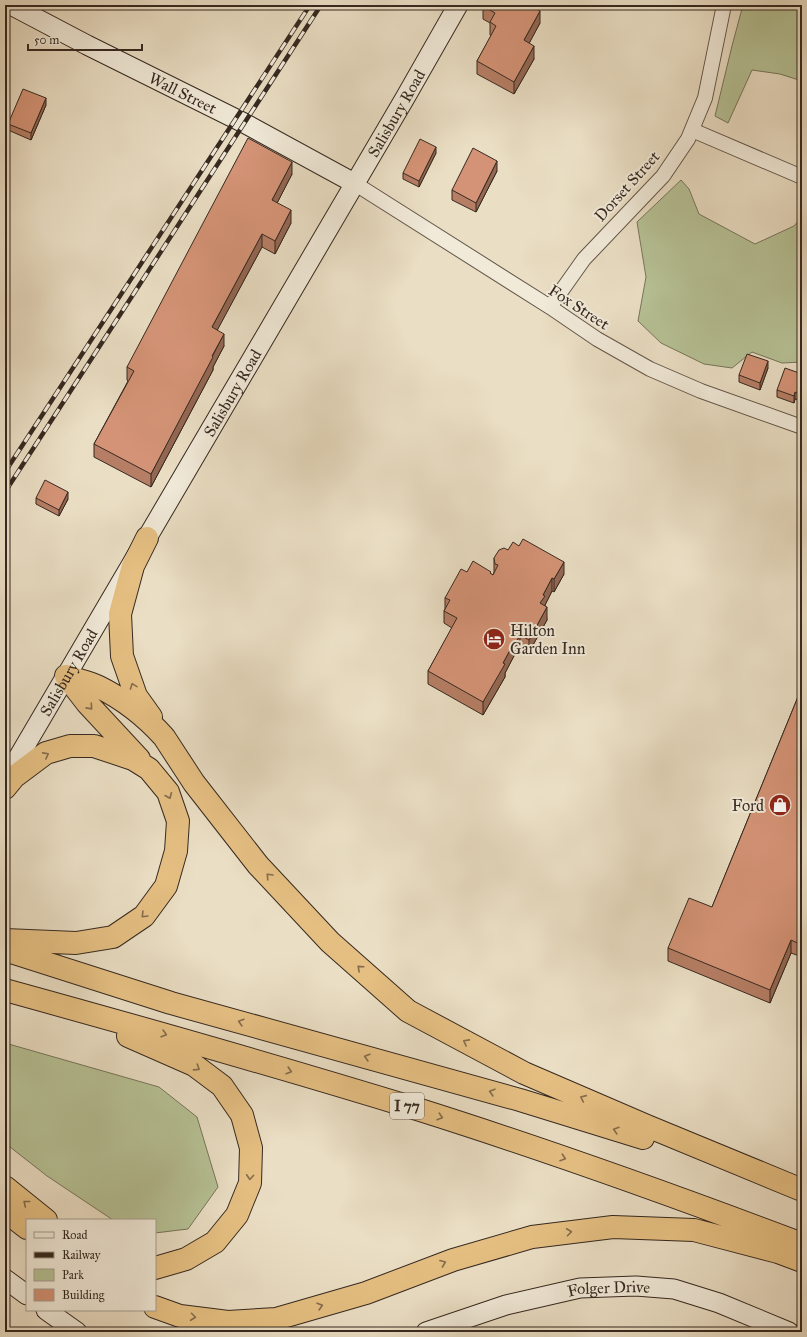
<svg xmlns="http://www.w3.org/2000/svg" width="807" height="1337" font-family="'IM FELL Great Primer',serif">
	<style>
		.green { fill: #b6c195; stroke: #76755a }
		.lines { fill: none; stroke-linecap: round; stroke-linejoin: round }
		.street-casing { stroke: #635649; stroke-width: 16 }
		.secondary-casing { stroke: #362920; stroke-width: 21 }
		.highway-casing { stroke: #362920; stroke-width: 24 }
		.street { stroke: #f1ead9; stroke-width: 14 }
		.secondary { stroke: #f1ead9; stroke-width: 19 }
		.highway { stroke: #e5bf82; stroke-width: 22 }
		.rail-casing { stroke: #362920; stroke-width: 4.5 }
		.rail { stroke: #f1ead9; stroke-width: 3; stroke-dasharray: 9; stroke-linecap: butt }
		.wall { fill: #b67e65; stroke: #362920 }
		.shaded-wall { fill: #946753; stroke: #362920 }
		.building { fill: #d49376; stroke: #362920 }
		.oneway { stroke: #856c4c }
		.labels { text-anchor: middle; dominant-baseline: central; stroke-width: 4; stroke-linejoin: round; paint-order: stroke }
		.shield { fill: #f1ead9; stroke: #6e6358; stroke-width: 1 }
		.shield-label { font-size: 15px; font-weight: bold; fill: #362920 }
		.street-label { font-size: 16px; fill: #362920; stroke: #f1ead9 }
		.poi-label { font-size: 16px; fill: #362920; stroke: #f1ead9; text-anchor: start }
	</style>
	<rect width="100%" height="100%" fill="#eadec4"/>
	<filter id="stains"><feTurbulence type="fractalNoise" baseFrequency=".005" numOctaves="4"/><feColorMatrix values="0 0 0 0 .2 0 0 0 0 .09 0 0 0 0 .02 0 0 0 .5 -.17"/></filter>
	<radialGradient id="worn" r=".72"><stop offset=".6" stop-color="#630" stop-opacity="0"/><stop offset="1" stop-color="#630" stop-opacity=".3"/></radialGradient>
	<!-- green -->
	<path class="green" d="M 743,5 L 802,5 L 802,81 L 780,74 L 752,70 L 728,123 L 715,116 L 732,46 Z
		M 681,180 L 689,189 L 699,214 L 755,244 L 794,226 L 802,217 L 802,362 L 782,363 L 752,352 L 732,368 L 704,364 L 661,343 L 638,321 L 646,277 L 637,222 Z
		M 5,1043 L 159,1087 L 197,1117 L 218,1187 L 188,1229 L 155,1233 L 155,1220 L 113,1220 L 47,1176 L 5,1143 Z"/>
	<g class="lines">
		<!-- street casing -->
		<g class="street-casing">
			<path id="street" d="M 692,130 L 802,177
				M 354,183 L 550,307 L 597,339 L 650,369 L 701,391 L 802,427
				M 550,307 L 584,259 L 663,176 L 688,139 L 705,98 L 724,5"/>
		</g>
		<!-- secondary casing -->
		<g class="secondary-casing">
			<g id="secondary">
				<path id="s1" d="M 11,5 L 87,45 L 244,123 L 354,183"/>
				<path id="s2" d="M 5,780 L 405,98 L 458,5"/>
				<path d="M 5,1279 L 27,1295"/>
				<path d="M 46,1310 L 77,1332"/>
				<path id="s3" d="M 426,1332 L 506,1305 L 580,1288 L 636,1286 L 674,1289 L 719,1303 L 789,1332"/>
			</g>
		</g>
		<!-- highway casing -->
		<g class="highway-casing">
			<path id="highway" d="M 147,538 L 133,566 L 120,614 L 122,656 L 136,696 L 151,717
				M 66,676 C 77,680 89,682 99,687 C 123,699 146,717 164,737 L 194,783 L 258,865 L 330,942 L 408,1011 L 524,1073 L 647,1126 L 802,1190
				M 66,676 L 87,703 L 139,759
				M 5,788 L 14,777 L 46,753 L 70,746 L 94,746 L 133,759 L 149,769 L 168,792 L 178,821 L 176,851 L 166,886 L 144,916 L 113,937 L 76,943 L 5,940
				M 5,950 L 171,1003 L 520,1100 L 643,1138
				M 5,990 C 143,1028 280,1067 417,1109 C 547,1150 675,1196 802,1244
				M 128,1036 L 194,1065 L 222,1086 L 242,1115 L 251,1148 L 250,1183 L 237,1215 L 215,1242 L 186,1259 L 155,1268
				M 5,1187 L 46,1220
				M 5,1211 L 27,1228
				M 155,1307 L 180,1316 L 228,1322 L 276,1319 L 366,1293 L 453,1260 L 532,1237 L 613,1227 L 694,1230 L 778,1252 L 802,1261"/>
		</g>
		<!-- street -->
		<use href="#street" class="street"/>
		<!-- secondary -->
		<use href="#secondary" class="secondary"/>
		<!-- highway -->
		<use href="#highway" class="highway"/>
		<!-- rail casing -->
		<g class="rail-casing">
			<path id="rail" d="M 5,472 L 310,5
				M 5,492 L 321,5"/>
		</g>
		<!-- rail -->
		<use href="#rail" class="rail"/>
	</g>
	<!-- wall -->
	<path class="wall" d="M 483,6 L 540,23 L 529,43 L 534,59 L 514,94 L 477,74 L 477,61 L 491,36 L 490,35 L 490,23 L 483,19 Z
		M 46,105 L 31,140 L 8,130 L 8,124 Z
		M 436,153 L 419,187 L 403,179 L 403,173 Z
		M 497,171 L 476,212 L 452,200 L 452,190 Z
		M 292,174 L 277,203 L 291,223 L 275,254 L 262,247 L 217,330 L 224,346 L 213,367 L 213,370 L 151,487 L 94,457 L 94,444 L 128,381 L 127,380 L 127,367 Z
		M 768,368 L 760,390 L 739,382 L 739,375 Z
		M 802,374 L 802,401 L 795,399 L 794,403 L 777,397 L 777,390 Z
		M 36,498 L 68,499 L 59,516 L 36,504 Z
		M 508,550 L 564,574 L 554,592 L 552,591 L 545,605 L 547,620 L 529,652 L 520,648 L 516,655 L 515,654 L 505,673 L 505,677 L 483,715 L 428,684 L 428,671 L 452,628 L 444,623 L 444,611 L 445,609 L 445,598 L 467,572 L 491,574 L 493,575 L 494,572 L 494,558 Z
		M 802,687 L 802,957 L 791,953 L 770,1003 L 668,961 L 668,948 L 712,907 Z"/>
	<!-- shaded-wall -->
	<path class="shaded-wall" d="M 540,11 L 540,23 L 524,53 L 524,40 Z
		M 534,46 L 534,59 L 514,94 L 514,82 Z
		M 46,98 L 46,105 L 31,140 L 31,133 Z
		M 436,147 L 436,153 L 419,187 L 419,181 Z
		M 497,161 L 497,171 L 476,212 L 476,203 Z
		M 292,162 L 292,174 L 272,213 L 272,200 Z
		M 291,210 L 291,223 L 275,254 L 275,241 Z
		M 262,234 L 262,247 L 212,340 L 212,327 Z
		M 224,334 L 224,346 L 213,367 L 213,370 L 151,487 L 151,474 Z
		M 768,361 L 768,368 L 760,390 L 760,383 Z
		M 795,392 L 795,399 L 794,403 L 794,396 Z
		M 68,492 L 68,499 L 59,516 L 59,510 Z
		M 564,562 L 564,574 L 554,592 L 554,579 Z
		M 552,578 L 552,591 L 545,605 L 545,609 L 540,603 L 543,595 Z
		M 547,607 L 547,620 L 529,652 L 529,640 Z
		M 520,635 L 520,648 L 516,655 L 516,642 Z
		M 515,641 L 515,654 L 505,673 L 505,677 L 483,715 L 483,702 L 503,663 Z
		M 791,940 L 791,953 L 770,1003 L 770,990 Z"/>
	<!-- building -->
	<path class="building" d="M 484,5 L 529,5 L 540,11 L 524,40 L 534,46 L 514,82 L 477,61 L 496,26 L 490,22 L 495,13 L 483,6 Z
		M 23,89 L 46,98 L 31,133 L 8,124 Z
		M 248,138 L 292,162 L 272,200 L 291,210 L 275,241 L 262,234 L 212,327 L 224,334 L 212,356 L 213,357 L 151,474 L 94,444 L 134,371 L 127,367 Z
		M 420,139 L 436,147 L 419,181 L 403,173 Z
		M 473,148 L 497,161 L 476,203 L 452,190 Z
		M 747,354 L 768,361 L 760,383 L 739,375 Z
		M 785,368 L 802,374 L 802,395 L 795,392 L 794,396 L 777,390 Z
		M 45,480 L 68,492 L 59,510 L 36,498 Z
		M 523,539 L 564,562 L 554,579 L 552,578 L 543,595 L 545,596 L 540,603 L 547,607 L 529,640 L 520,635 L 516,642 L 515,641 L 503,663 L 505,664 L 483,702 L 428,671 L 457,618 L 444,611 L 450,600 L 445,598 L 461,569 L 467,572 L 473,561 L 491,572 L 490,573 L 493,575 L 498,565 L 495,564 L 494,558 L 499,550 L 504,548 L 508,550 L 513,542 L 519,546 Z
		M 802,687 L 802,945 L 791,940 L 770,990 L 668,948 L 689,898 L 712,907 Z"/>
	<!-- one-way arrows -->
	<defs><path id="oneway-chevron" d="M-2-3.5L2.5 0L-2 3.5" fill="none" stroke-width="1.6" stroke-linecap="round" stroke-linejoin="round"/></defs>
	<g class="oneway">
		<use href="#oneway-chevron" transform="translate(133 686) rotate(-110)"/>
		<use href="#oneway-chevron" transform="translate(90 707) rotate(48)"/>
		<use href="#oneway-chevron" transform="translate(46 755) rotate(-28)"/>
		<use href="#oneway-chevron" transform="translate(169 796) rotate(67)"/>
		<use href="#oneway-chevron" transform="translate(269 876) rotate(-133)"/>
		<use href="#oneway-chevron" transform="translate(144 915) rotate(135)"/>
		<use href="#oneway-chevron" transform="translate(360 968) rotate(-138)"/>
		<use href="#oneway-chevron" transform="translate(241 1022) rotate(-164)"/>
		<use href="#oneway-chevron" transform="translate(164 1034) rotate(16)"/>
		<use href="#oneway-chevron" transform="translate(466 1042) rotate(-152)"/>
		<use href="#oneway-chevron" transform="translate(367 1057) rotate(-164)"/>
		<use href="#oneway-chevron" transform="translate(197 1068) rotate(33)"/>
		<use href="#oneway-chevron" transform="translate(289 1071) rotate(17)"/>
		<use href="#oneway-chevron" transform="translate(492 1092) rotate(-164)"/>
		<use href="#oneway-chevron" transform="translate(583 1098) rotate(-156)"/>
		<use href="#oneway-chevron" transform="translate(440 1117) rotate(18)"/>
		<use href="#oneway-chevron" transform="translate(616 1130) rotate(-163)"/>
		<use href="#oneway-chevron" transform="translate(563 1158) rotate(18)"/>
		<use href="#oneway-chevron" transform="translate(250 1177) rotate(94)"/>
		<use href="#oneway-chevron" transform="translate(26 1203) rotate(-141)"/>
		<use href="#oneway-chevron" transform="translate(569 1232) rotate(-7)"/>
		<use href="#oneway-chevron" transform="translate(443 1263) rotate(-21)"/>
		<use href="#oneway-chevron" transform="translate(320 1306) rotate(-16)"/>
		<use href="#oneway-chevron" transform="translate(193 1317) rotate(7)"/>
	</g>
	<!-- icons -->
	<defs>
		<g id="hotel-disc" transform="scale(1.15)"><circle r="9.5" fill="#8f2418" stroke="#f1ead9"/><path d="M-6-4.5h1.5V1H6V5H4.5V3h-9V5H-6ZM-4 0a1.8 1.8 0 1 1 3.6 0ZM.5 0V-2.5h3Q6-2.5 6 0Z" fill="#fff"/></g>
		<g id="shop-disc" transform="scale(1.15)"><circle r="9.5" fill="#8f2418" stroke="#f1ead9"/><path d="M-5-2.5h2.3a2.7 3.5 0 0 1 5.4 0H5L5.5 6h-11ZM-1.5-2.5h3a1.5 2.3 0 0 0-3 0Z" fill="#fff"/></g>
	</defs>
	<g fill-rule="evenodd">
		<use href="#hotel-disc" x="494" y="639"/>
		<use href="#shop-disc" x="780" y="805"/>
	</g>
	<g class="labels">
		<!-- shield labels -->
		<rect class="shield" x="390" y="1093" width="34" height="26" rx="3"/>
		<g class="shield-label">
			<text x="407" y="1106">I 77</text>
		</g>
		<!-- street labels -->
		<g class="street-label">
			<text stroke="none"><textPath href="#s1" startOffset="193">Wall Street</textPath></text>
			<text stroke="none"><textPath href="#s2" startOffset="773">Salisbury Road</textPath></text>
			<text transform="translate(627 186) rotate(-48)">Dorset Street</text>
			<text transform="translate(579 307) rotate(33)">Fox Street</text>
			<text stroke="none"><textPath href="#s2" startOffset="449">Salisbury Road</textPath></text>
			<text stroke="none"><textPath href="#s2" startOffset="125">Salisbury Road</textPath></text>
			<text stroke="none"><textPath href="#s3" startOffset="189">Folger Drive</textPath></text>
		</g>
		<!-- poi labels -->
		<g class="poi-label">
			<text x="510" y="630">Hilton<tspan x="510" dy="18">Garden Inn</tspan></text>
			<text x="764" y="805" text-anchor="end">Ford</text>
		</g>
	</g>
	<!-- margin -->
	<rect width="807" height="1337" fill="none" stroke="#eadec4" stroke-width="20"/>
	<rect x="6" y="6" width="795" height="1325" fill="none" stroke="#362920" stroke-width="2"/>
	<rect x="10" y="10" width="787" height="1317" fill="none" stroke="#362920"/>
	<!-- legend -->
	<rect x="26" y="1219" width="130" height="92" fill="#f1ead9" stroke="#a69d8f"/>
	<rect x="34" y="1232" width="20" height="6" fill="#f1ead9" stroke="#a69d8f"/>
	<text x="62" y="1239" font-size="12" fill="#362920">Road</text>
	<rect x="34" y="1252" width="20" height="6" fill="#362920" stroke="#a69d8f"/>
	<text x="62" y="1259" font-size="12" fill="#362920">Railway</text>
	<rect x="34" y="1269" width="20" height="12" fill="#b6c195" stroke="#a69d8f"/>
	<text x="62" y="1279" font-size="12" fill="#362920">Park</text>
	<rect x="34" y="1289" width="20" height="12" fill="#d49376" stroke="#a69d8f"/>
	<text x="62" y="1299" font-size="12" fill="#362920">Building</text>
	<!-- scale -->
	<path d="M28 44v6h114v-6" fill="none" stroke="#362920" stroke-width="2"/>
	<text x="34" y="44" font-size="12" fill="#362920" stroke="#f1ead9" stroke-width="3" paint-order="stroke">50 m</text>
	<rect width="100%" height="100%" filter="url(#stains)"/>
	<rect width="100%" height="100%" fill="url(#worn)"/>
</svg>
